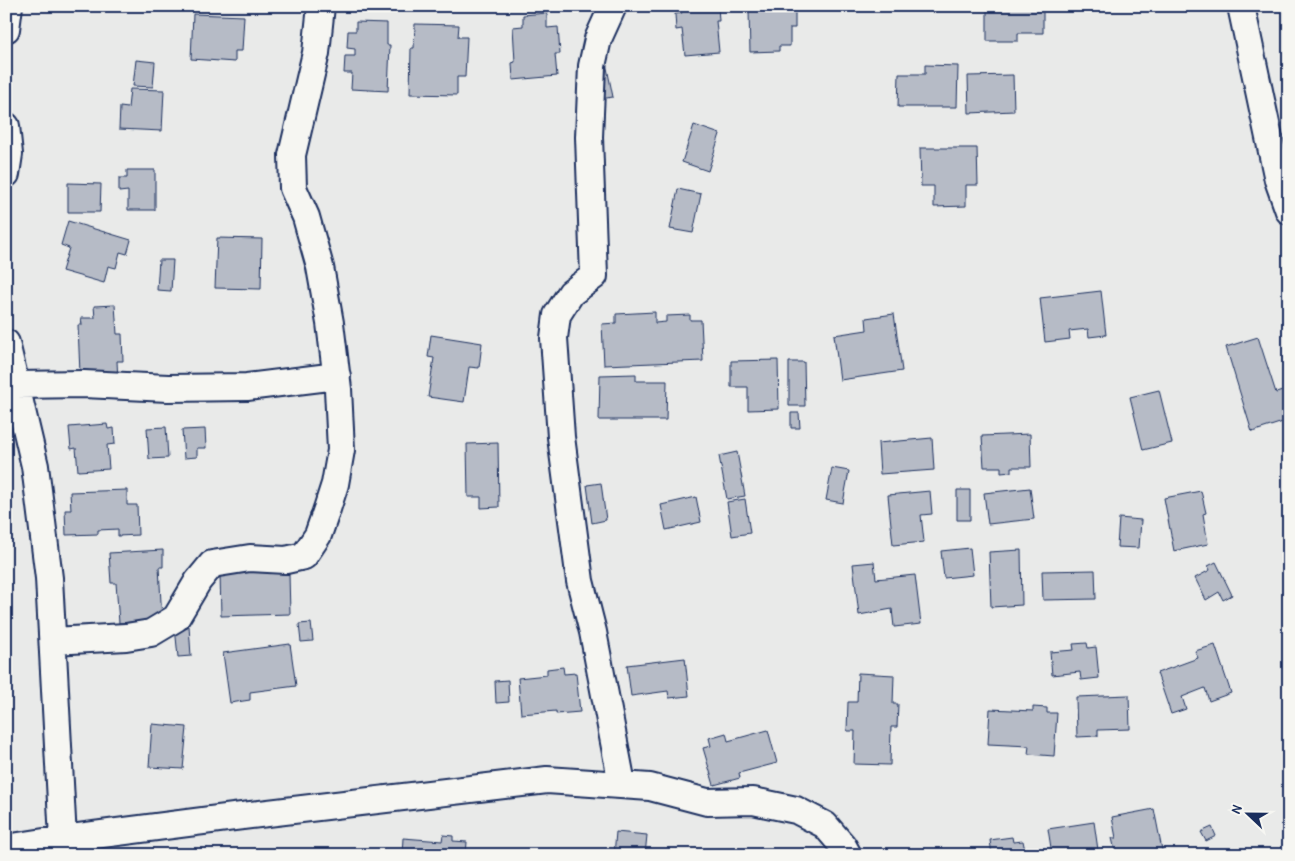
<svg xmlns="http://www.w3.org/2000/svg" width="1295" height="861" font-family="'Patrick Hand',sans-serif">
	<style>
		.building { fill: #b6bbc6; stroke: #1b2f5e }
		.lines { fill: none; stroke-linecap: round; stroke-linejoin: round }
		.minor-casing { stroke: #1b2f5e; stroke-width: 30 }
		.minor { stroke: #f6f6f2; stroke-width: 26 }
	</style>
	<rect width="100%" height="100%" fill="#e9eae9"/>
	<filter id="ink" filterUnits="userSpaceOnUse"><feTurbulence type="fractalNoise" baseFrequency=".02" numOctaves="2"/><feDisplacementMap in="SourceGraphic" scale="10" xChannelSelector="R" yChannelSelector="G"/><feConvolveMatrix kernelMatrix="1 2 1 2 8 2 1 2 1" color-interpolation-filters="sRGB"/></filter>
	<g filter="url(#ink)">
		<!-- building -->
		<path class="building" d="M 681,6 L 718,6 L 719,21 L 716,21 L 719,52 L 685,55 L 682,29 L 676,30 L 675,14 L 682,13 Z
			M 987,6 L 1043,6 L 1043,33 L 1018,33 L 1018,41 L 987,41 Z
			M 795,10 L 795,28 L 790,28 L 790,46 L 779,46 L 779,51 L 750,52 L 749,11 Z
			M 547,13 L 547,28 L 558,27 L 560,54 L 555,54 L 557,76 L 513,80 L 512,63 L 515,62 L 513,27 L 523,26 L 523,15 Z
			M 193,14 L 244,16 L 242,51 L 235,51 L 235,62 L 191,59 Z
			M 356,22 L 387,23 L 387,45 L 390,45 L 388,91 L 351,89 L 352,73 L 344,73 L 345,56 L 355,56 L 355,49 L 347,48 L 348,31 L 356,31 Z
			M 415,24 L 459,25 L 458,37 L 467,37 L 465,77 L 457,77 L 457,95 L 410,94 L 411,48 L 414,48 Z
			M 605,58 L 613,97 L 600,99 Z
			M 136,60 L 155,62 L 153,87 L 133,86 Z
			M 925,65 L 958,66 L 957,107 L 898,107 L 899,74 L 925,74 Z
			M 1013,75 L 1014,111 L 969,113 L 968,76 Z
			M 130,89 L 164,90 L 162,131 L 119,129 L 120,107 L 128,108 Z
			M 694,125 L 720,134 L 708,171 L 682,162 Z
			M 920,148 L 977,148 L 978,185 L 966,185 L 966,206 L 934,207 L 934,186 L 921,186 Z
			M 127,170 L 155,170 L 155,210 L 128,210 L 128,191 L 119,192 L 119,178 L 127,178 Z
			M 68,183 L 101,184 L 100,212 L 68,212 Z
			M 678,189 L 701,194 L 693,233 L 670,229 Z
			M 68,221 L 131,240 L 127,254 L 120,252 L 116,268 L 108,266 L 104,283 L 62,271 L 69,248 L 61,245 Z
			M 217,238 L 262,239 L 261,289 L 215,288 Z
			M 159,260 L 173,260 L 171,291 L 157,290 Z
			M 1101,291 L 1106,335 L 1089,337 L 1088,329 L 1069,331 L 1070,339 L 1045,342 L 1040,298 Z
			M 115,305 L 117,334 L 122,334 L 123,361 L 117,361 L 118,382 L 80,374 L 78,325 L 82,325 L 81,318 L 95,318 L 94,306 Z
			M 655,312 L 655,323 L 666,322 L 666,316 L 690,315 L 690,320 L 701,320 L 703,361 L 604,365 L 602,324 L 616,323 L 616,314 Z
			M 894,314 L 902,371 L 840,380 L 834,335 L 867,330 L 866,318 Z
			M 431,335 L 482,343 L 479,368 L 469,367 L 464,402 L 428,397 L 434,358 L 428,357 Z
			M 1258,337 L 1276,393 L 1289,389 L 1289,420 L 1252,432 L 1226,347 Z
			M 778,360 L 779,409 L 748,410 L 748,387 L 731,387 L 731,361 Z
			M 789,362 L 804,362 L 805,406 L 789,406 Z
			M 636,374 L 636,381 L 667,381 L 666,420 L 599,420 L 600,375 Z
			M 1159,390 L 1172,443 L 1143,450 L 1130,397 Z
			M 791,413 L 799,413 L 800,428 L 791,428 Z
			M 107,424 L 108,429 L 114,428 L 115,444 L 107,445 L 109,469 L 78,471 L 76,448 L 71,449 L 69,427 Z
			M 166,427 L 168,458 L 149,459 L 147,428 Z
			M 205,429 L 206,448 L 197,448 L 197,457 L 184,458 L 182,430 Z
			M 1030,434 L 1031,467 L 1011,467 L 1011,472 L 1001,473 L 1001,467 L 984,467 L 982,436 Z
			M 932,438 L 934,470 L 880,474 L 878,443 Z
			M 498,443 L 499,507 L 481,508 L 481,497 L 468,497 L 467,444 Z
			M 737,452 L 745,496 L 727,499 L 719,456 Z
			M 832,468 L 849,471 L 843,503 L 826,500 Z
			M 601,483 L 606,520 L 592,523 L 587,485 Z
			M 1030,488 L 1034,519 L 988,524 L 984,493 Z
			M 127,490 L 127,505 L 137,505 L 138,535 L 118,536 L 118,529 L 98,530 L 98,534 L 66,535 L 65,510 L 71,510 L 70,492 Z
			M 957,490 L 970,490 L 970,520 L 957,520 Z
			M 930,491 L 932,514 L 921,515 L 924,542 L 893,545 L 888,495 Z
			M 1201,491 L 1206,513 L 1203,514 L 1208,544 L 1174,551 L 1164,498 Z
			M 696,497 L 701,522 L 666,530 L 661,505 Z
			M 745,499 L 750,533 L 732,536 L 727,502 Z
			M 1119,518 L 1141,520 L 1139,548 L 1117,547 Z
			M 970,548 L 973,575 L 944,578 L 941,551 Z
			M 163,550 L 163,567 L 159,567 L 162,620 L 119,623 L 116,583 L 111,583 L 109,553 Z
			M 1021,550 L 1022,605 L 991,607 L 989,552 Z
			M 874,562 L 876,579 L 915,575 L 921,624 L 894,627 L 892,609 L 859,615 L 853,564 Z
			M 1216,562 L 1232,595 L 1223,600 L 1219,592 L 1206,600 L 1195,578 L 1210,570 L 1208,566 Z
			M 1095,570 L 1096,599 L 1043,600 L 1042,571 Z
			M 281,571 L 281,574 L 289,574 L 290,614 L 221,616 L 220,573 Z
			M 311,623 L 313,641 L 301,642 L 299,624 Z
			M 189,626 L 191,656 L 178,657 L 175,627 Z
			M 1087,643 L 1088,648 L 1096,647 L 1099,678 L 1081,680 L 1080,672 L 1052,675 L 1050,652 L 1074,650 L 1073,644 Z
			M 290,644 L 296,686 L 250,692 L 250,700 L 230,703 L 223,653 Z
			M 1215,645 L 1231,693 L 1209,701 L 1205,688 L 1182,697 L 1186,709 L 1171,714 L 1157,673 L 1198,658 L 1195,651 Z
			M 685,658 L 689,696 L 669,698 L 668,691 L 631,696 L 627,665 Z
			M 563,667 L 564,674 L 576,673 L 580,712 L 556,714 L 556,711 L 521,714 L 518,678 L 547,675 L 547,669 Z
			M 858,673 L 894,675 L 893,704 L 898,704 L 897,727 L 891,727 L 890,765 L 854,764 L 855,731 L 847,731 L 848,702 L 857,702 Z
			M 508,680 L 509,702 L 496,703 L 495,681 Z
			M 1129,695 L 1130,729 L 1098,730 L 1098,736 L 1077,737 L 1076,697 Z
			M 1033,707 L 1047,708 L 1047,713 L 1057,713 L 1054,756 L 1028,754 L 1029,746 L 988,744 L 990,709 L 1033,711 Z
			M 152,724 L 187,727 L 183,769 L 149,767 Z
			M 768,730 L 777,763 L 739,773 L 740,778 L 714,785 L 703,748 L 711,746 L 709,738 L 726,733 L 728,741 Z
			M 1154,809 L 1163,855 L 1116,855 L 1112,838 L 1116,838 L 1112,817 Z
			M 1094,822 L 1098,850 L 1090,851 L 1091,855 L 1052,854 L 1048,829 Z
			M 1212,827 L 1216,836 L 1206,841 L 1201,832 Z
			M 616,832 L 647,835 L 645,855 L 614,855 Z
			M 443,835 L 453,836 L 453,841 L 467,842 L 466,855 L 402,855 L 403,838 L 442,841 Z
			M 1012,837 L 1013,842 L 1023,841 L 1026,855 L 992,855 L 990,840 Z"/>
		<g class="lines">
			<!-- minor casing -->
			<g class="minor-casing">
				<path id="minor" d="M 613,6 L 598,39 L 592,66 L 589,137 L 594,276 L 571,293 L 557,315 L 554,338 L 561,437 L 580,581 L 593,632 L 622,784
					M 1241,6 L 1278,180 L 1289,211
					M 6,29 L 9,6
					M 6,126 L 9,154 L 6,174
					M 6,343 L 35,466 L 49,578 L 63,839
					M 16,385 L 84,384 L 168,388 L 247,387 L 337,376
					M 53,641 L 126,637 L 151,633 L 176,618 L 198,581 L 212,564 L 250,558 L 286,560 L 304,556 L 318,535 L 327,509 L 335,484 L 341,450 L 338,389 L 330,323 L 320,267 L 306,217 L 293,188 L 292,155 L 316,53 L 321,6
					M 6,848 L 63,839 L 234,817 L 547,780 L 650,787 L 707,802 L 753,801 L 796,810 L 825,825 L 843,846 L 848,855"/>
			</g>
			<!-- minor -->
			<use href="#minor" class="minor"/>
		</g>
	</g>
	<!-- margin -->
	<rect width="1295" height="861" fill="none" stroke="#f6f6f2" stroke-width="25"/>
	<rect x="12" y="12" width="1270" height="836" fill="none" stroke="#1b2f5e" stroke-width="2" filter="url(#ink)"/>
	<!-- north arrow -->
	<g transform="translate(1248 814) rotate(292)" stroke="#f6f6f2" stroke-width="4" paint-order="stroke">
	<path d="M0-4L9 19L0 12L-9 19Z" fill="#1b2f5e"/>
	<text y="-8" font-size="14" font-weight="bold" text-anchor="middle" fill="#1b2f5e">N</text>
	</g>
</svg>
